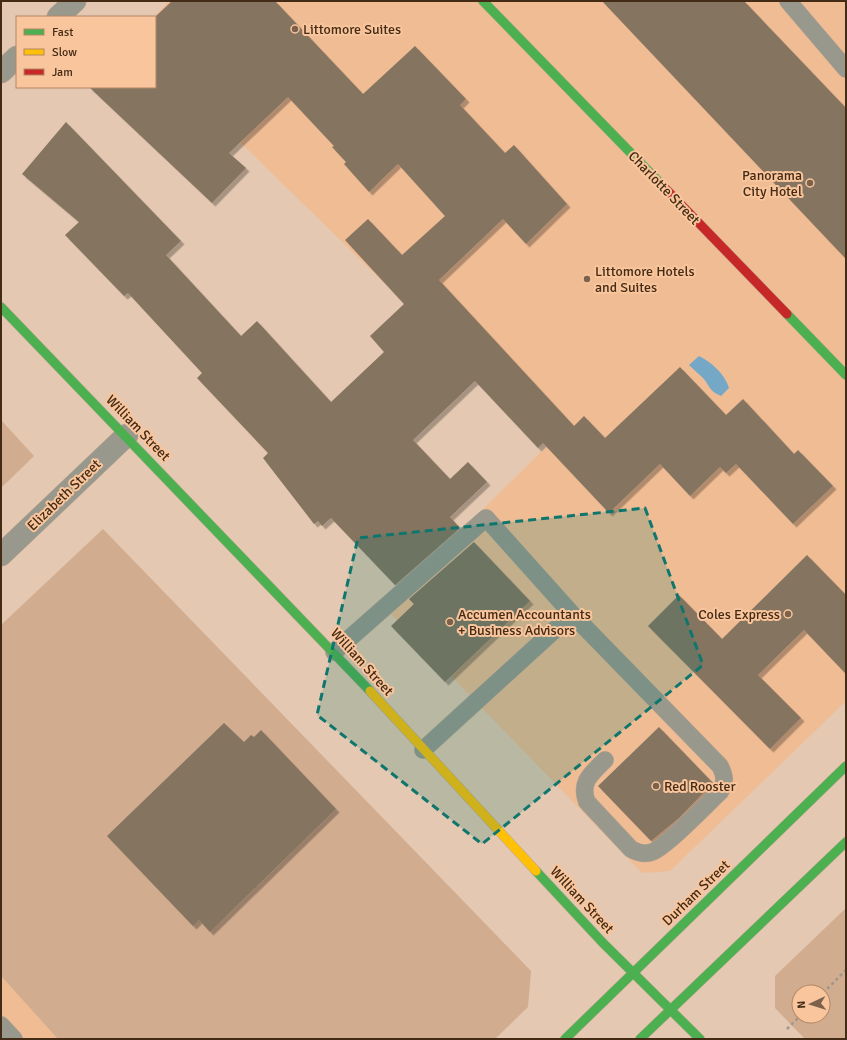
<svg xmlns="http://www.w3.org/2000/svg" width="847" height="1040" font-family="Signika,sans-serif">
	<style>
		.built { fill: #f0bc93 }
		.green { fill: #d1ac8f; fill-rule: evenodd }
		.water { fill: #75a8c6 }
		.building { fill: #857461; filter: url(#shadow) }
		.lines { fill: none; stroke-linecap: round; stroke-linejoin: round }
		.lane-casing { stroke: #bda693; stroke-width: 18 }
		.street-casing { stroke: #bda693; stroke-width: 23 }
		.fast-casing { stroke: #bda693; stroke-width: 10 }
		.slow-casing { stroke: #bda693; stroke-width: 10 }
		.jam-casing { stroke: #bda693; stroke-width: 10 }
		.path { stroke: #a0988c; stroke-width: 2.5; stroke-dasharray: 3 3; stroke-linecap: butt }
		.lane { stroke: #99988c; stroke-width: 17 }
		.street { stroke: #99988c; stroke-width: 22 }
		.fast { stroke: #4caf50; stroke-width: 9 }
		.slow { stroke: #ffc107; stroke-width: 9 }
		.jam { stroke: #c62828; stroke-width: 9 }
		.marked { fill: #0f766e; fill-opacity: 0.2; stroke: #0f766e; stroke-width: 3; stroke-dasharray: 8 5; stroke-linejoin: round }
		.poi-dot { fill: #7c624c; stroke: #f9c59c; stroke-width: 1.5 }
		.labels { text-anchor: middle; dominant-baseline: central; stroke-width: 4; stroke-linejoin: round; paint-order: stroke }
		.poi-label { font-size: 14px; fill: #442b15; stroke: #f9c59c; text-anchor: start }
		.street-label { font-size: 14px; fill: #442b15; stroke: #f9c59c }
	</style>
	<defs>
		<filter id="shadow"><feDropShadow dx="3.5" dy="3.5" stdDeviation="0" flood-color="#0004"/></filter>
	</defs>
	<rect width="100%" height="100%" fill="#e4c8b1"/>
	<!-- built -->
	<path class="built" d="M 169,1 L 846,1 L 846,701 L 670,871 L 642,873 L 384,607 L 549,444 L 155,59 L 155,17 L 154,17 Z
		M 1,976 L 58,1039 L 1,1039 Z"/>
	<!-- green -->
	<path class="green" d="M 1,420 L 34,456 L 1,488 Z
		M 103,529 L 531,971 L 528,1007 L 495,1039 L 58,1039 L 1,976 L 1,625 Z
		M 846,908 L 846,1039 L 805,1039 L 775,1008 L 775,976 ZM 799,992 L 823,992 L 823,1016 L 799,1016 Z"/>
	<!-- water -->
	<path class="water" d="M 699,356 C 711,362 725,374 729,388 L 721,396 C 709,391 710,386 703,378 C 699,374 694,370 689,365 Z"/>
	<!-- building -->
	<path class="building" d="M 172,1 L 275,1 L 363,94 L 415,46 L 466,99 L 460,105 L 505,153 L 514,145 L 567,204 L 526,244 L 503,219 L 439,280 L 574,426 L 584,416 L 605,438 L 680,367 L 726,415 L 743,399 L 794,454 L 798,450 L 833,486 L 793,524 L 736,464 L 726,473 L 720,467 L 690,496 L 660,464 L 609,513 L 543,443 L 538,448 L 475,381 L 413,440 L 450,479 L 468,462 L 487,482 L 450,517 L 460,528 L 395,585 L 331,518 L 322,526 L 318,521 L 314,524 L 263,458 L 268,453 L 197,378 L 202,373 L 128,293 L 124,296 L 65,235 L 79,222 L 22,174 L 66,122 L 181,241 L 166,255 L 241,336 L 257,321 L 331,402 L 384,352 L 370,336 L 404,304 L 345,240 L 368,219 L 402,255 L 445,216 L 398,164 L 369,192 L 344,164 L 346,162 L 332,147 L 334,146 L 288,97 L 229,153 L 246,168 L 212,203 L 89,87 L 155,87 L 155,17 Z
		M 602,1 L 744,1 L 846,108 L 846,259 Z
		M 474,542 L 530,601 L 445,682 L 391,626 L 414,604 L 409,599 Z
		M 807,555 L 846,595 L 846,674 L 804,630 L 758,675 L 801,718 L 770,749 L 648,626 L 679,595 L 722,639 Z
		M 224,723 L 244,742 L 251,735 L 254,737 L 261,730 L 336,809 L 210,932 L 199,920 L 193,926 L 107,836 Z
		M 659,727 L 713,783 L 679,818 L 651,841 L 598,786 Z"/>
	<g class="lines">
		<!-- lane casing -->
		<g class="lane-casing">
			<path id="lane" d="M 788,1 L 846,69
				M 334,652 L 486,518 L 572,614 L 720,766 C 725,776 726,782 720,792 C 707,804 665,848 652,852 C 644,855 638,853 631,849 L 587,802 C 579,782 592,773 605,760
				M 423,750 L 572,614
				M 1,1025 L 14,1039"/>
		</g>
		<!-- street casing -->
		<g class="street-casing">
			<path id="street" d="M 58,17 L 75,1
				M 1,72 L 17,57
				M 1,555 L 127,435"/>
		</g>
		<!-- fast casing -->
		<g class="fast-casing">
			<path id="fast" d="M 483,1 L 660,183
				M 1,307 L 370,691
				M 787,314 L 846,375
				M 536,871 L 603,943 L 700,1039
				M 565,1039 L 846,766
				M 640,1039 L 846,842"/>
		</g>
		<!-- slow casing -->
		<g class="slow-casing">
			<path id="slow" d="M 370,691 L 536,871"/>
		</g>
		<!-- jam casing -->
		<g class="jam-casing">
			<path id="jam" d="M 660,183 L 787,314"/>
		</g>
		<!-- path -->
		<path class="path" d="M 823,993 L 846,970
			M 787,1029 L 800,1016"/>
		<!-- lane -->
		<use href="#lane" class="lane"/>
		<!-- street -->
		<use href="#street" class="street"/>
		<!-- fast -->
		<use href="#fast" class="fast"/>
		<!-- slow -->
		<use href="#slow" class="slow"/>
		<!-- jam -->
		<use href="#jam" class="jam"/>
	</g>
	<!-- marked area -->
	<path class="marked" d="M 645,508 L 703,665 L 482,844 L 317,715 L 358,538 Z"/>
	<!-- markers -->
	<g class="poi-dot">
		<circle cx="295" cy="29" r="4"/>
		<circle cx="810" cy="183" r="4"/>
		<circle cx="587" cy="279" r="4"/>
		<circle cx="788" cy="614" r="4"/>
		<circle cx="450" cy="622" r="4"/>
		<circle cx="656" cy="786" r="4"/>
	</g>
	<g class="labels">
		<!-- poi labels -->
		<g class="poi-label">
			<text x="303" y="29">Littomore Suites</text>
			<text x="802" y="175" text-anchor="end">Panorama<tspan x="802" dy="16">City Hotel</tspan></text>
			<text x="595" y="271">Littomore Hotels<tspan x="595" dy="16">and Suites</tspan></text>
			<text x="458" y="614">Accumen Accountants<tspan x="458" dy="16">+ Business Advisors</tspan></text>
			<text x="780" y="614" text-anchor="end">Coles Express</text>
			<text x="664" y="786">Red Rooster</text>
		</g>
		<!-- street labels -->
		<g class="street-label">
			<text transform="translate(664 188) rotate(46)">Charlotte Street</text>
			<text transform="translate(138 428) rotate(46)">William Street</text>
			<text transform="translate(64 495) rotate(-44)">Elizabeth Street</text>
			<text transform="translate(362 662) rotate(48)">William Street</text>
			<text transform="translate(696 893) rotate(-44)">Durham Street</text>
			<text transform="translate(582 900) rotate(47)">William Street</text>
		</g>
	</g>
	<!-- border -->
	<rect width="847" height="1040" fill="none" stroke="#442b15" stroke-width="4"/>
	<!-- legend -->
	<rect x="16" y="16" width="140" height="72" fill="#f9c59c" stroke="#b18766"/>
	<rect x="24" y="29" width="20" height="6" fill="#4caf50" stroke="#b18766"/>
	<text x="52" y="36" font-size="12" fill="#442b15">Fast</text>
	<rect x="24" y="49" width="20" height="6" fill="#ffc107" stroke="#b18766"/>
	<text x="52" y="56" font-size="12" fill="#442b15">Slow</text>
	<rect x="24" y="69" width="20" height="6" fill="#c62828" stroke="#b18766"/>
	<text x="52" y="76" font-size="12" fill="#442b15">Jam</text>
	<!-- north arrow -->
	<g transform="translate(811 1004) rotate(266)"><circle r="19" fill="#f9c59c" stroke="#b18766"/>
	<path d="M0-3L7 15L0 10L-7 15Z" fill="#7c624c"/>
	<text y="-6" font-size="11" font-weight="bold" text-anchor="middle" fill="#442b15">N</text>
	</g>
</svg>
